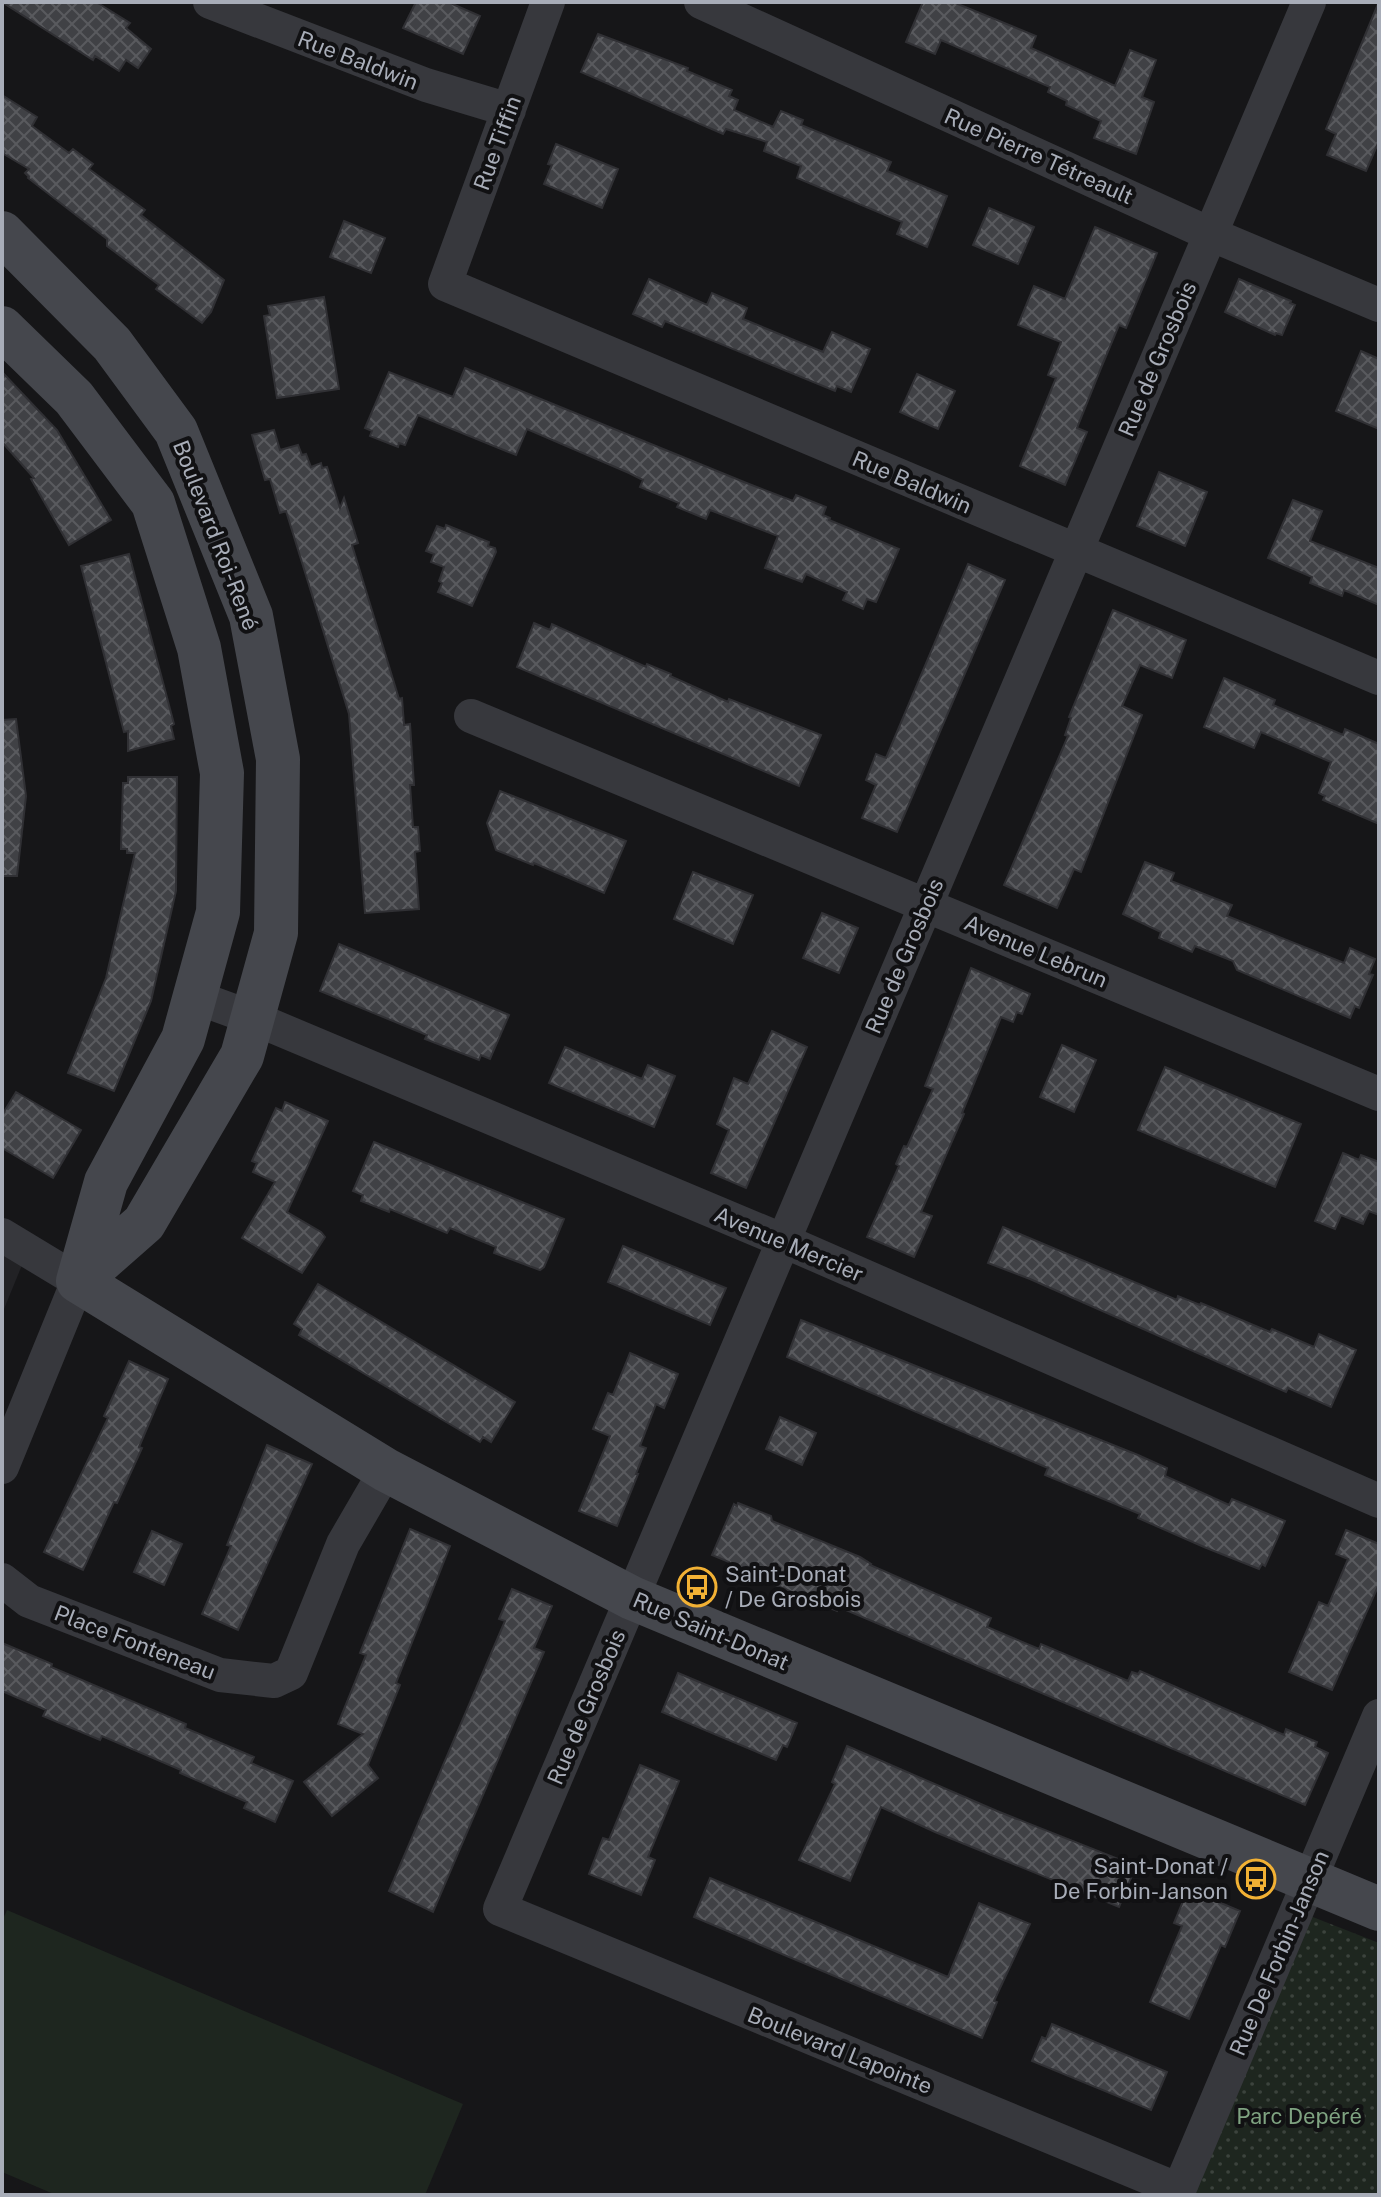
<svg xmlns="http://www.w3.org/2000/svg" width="1381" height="2197" font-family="'Public Sans',sans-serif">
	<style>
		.built { fill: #222225 }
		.grass { fill: url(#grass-dots) }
		.garden { fill: #1e261f }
		.building { fill: url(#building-cross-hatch); stroke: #303034; stroke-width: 2 }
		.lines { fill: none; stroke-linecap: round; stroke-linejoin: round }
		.street { stroke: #37383d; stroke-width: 34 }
		.secondary { stroke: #45474d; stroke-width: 44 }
		.labels { text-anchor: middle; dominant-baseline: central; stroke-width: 8; stroke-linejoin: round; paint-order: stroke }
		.street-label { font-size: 22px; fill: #a8adb8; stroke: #111113 }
		.poi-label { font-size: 22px; fill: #a8adb8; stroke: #111113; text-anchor: start }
		.park-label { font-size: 22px; fill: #7fa381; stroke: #111113 }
	</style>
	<defs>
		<pattern id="grass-dots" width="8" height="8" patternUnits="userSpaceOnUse" patternTransform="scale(2)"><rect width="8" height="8" fill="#1e261f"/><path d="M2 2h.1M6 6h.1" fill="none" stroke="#3c433d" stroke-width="1.8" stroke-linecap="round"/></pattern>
		<pattern id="building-cross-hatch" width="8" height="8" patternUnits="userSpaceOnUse" patternTransform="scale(2)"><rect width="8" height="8" fill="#404145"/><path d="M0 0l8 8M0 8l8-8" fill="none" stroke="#595a5e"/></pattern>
	</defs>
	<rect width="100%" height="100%" fill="#161618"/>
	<!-- built -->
	<path class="built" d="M 2,1252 L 22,1265 L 2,1314 Z"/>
	<!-- grass -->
	<path class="grass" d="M 1300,1912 L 1379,1943 L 1379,2195 L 1181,2195 Z"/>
	<!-- garden -->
	<path class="garden" d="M 7,1910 L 463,2104 L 425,2195 L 56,2195 L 2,2172 L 2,1921 Z"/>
	<!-- building -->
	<path class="building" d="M 2,2 L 96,2 L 130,23 L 126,28 L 151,49 L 138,68 L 126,60 L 119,71 L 95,56 L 93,60 Z
		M 416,2 L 448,2 L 480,16 L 463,54 L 403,28 Z
		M 923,2 L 953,2 L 1036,36 L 1031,48 L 1115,86 L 1130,50 L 1156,60 L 1142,97 L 1154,102 L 1136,154 L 1094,138 L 1101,121 L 1066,105 L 1067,101 L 1048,92 L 1050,87 L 941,40 L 935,54 L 906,42 Z
		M 1378,4 L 1379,141 L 1366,171 L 1327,155 L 1336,134 L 1326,129 Z
		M 598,34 L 688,68 L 687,71 L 732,90 L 729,96 L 738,100 L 734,110 L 773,127 L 781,111 L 803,120 L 801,125 L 891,162 L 887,171 L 947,196 L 927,247 L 897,234 L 902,222 L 797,178 L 801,166 L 764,151 L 767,142 L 726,129 L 723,134 L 581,72 Z
		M 2,95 L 37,117 L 32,126 L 69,153 L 73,149 L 93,164 L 89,169 L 145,210 L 141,215 L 224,280 L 211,312 L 202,323 L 156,289 L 159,285 L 107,246 L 107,239 L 28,178 L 29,177 L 25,173 L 29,169 L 2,153 Z
		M 556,144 L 618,169 L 602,208 L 544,184 L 552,165 L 548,164 Z
		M 989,208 L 1034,227 L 1018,264 L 973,245 Z
		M 344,221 L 385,238 L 371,273 L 330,257 Z
		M 1095,227 L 1157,253 L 1126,328 L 1119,325 L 1101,368 L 1077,428 L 1087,432 L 1065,485 L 1020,466 L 1056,378 L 1048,375 L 1061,342 L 1018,325 L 1034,286 L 1065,299 Z
		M 649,279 L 707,305 L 712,293 L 747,308 L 743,319 L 823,352 L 832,332 L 870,349 L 851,392 L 837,386 L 835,391 L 665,321 L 662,327 L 633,314 Z
		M 1239,279 L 1291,301 L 1290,303 L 1295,305 L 1282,335 L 1276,333 L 1275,335 L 1225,312 Z
		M 324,297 L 339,389 L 277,398 L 264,316 L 270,315 L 268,306 Z
		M 1361,351 L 1379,359 L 1379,429 L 1336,411 Z
		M 465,368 L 744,482 L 793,501 L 796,495 L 826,507 L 823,515 L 830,518 L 829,520 L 899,549 L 876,602 L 867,599 L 863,609 L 843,600 L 847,592 L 806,574 L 802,582 L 765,568 L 778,536 L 710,510 L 706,519 L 677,507 L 679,503 L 640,487 L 643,480 L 629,473 L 527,429 L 516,455 L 418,415 L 405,445 L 399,443 L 398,447 L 370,436 L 372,431 L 365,428 L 389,372 L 453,397 Z
		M 2,372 L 57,430 L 111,520 L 69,545 L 31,479 L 34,478 L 2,442 Z
		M 917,374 L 955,391 L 938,429 L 900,412 Z
		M 274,430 L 280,450 L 298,445 L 302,455 L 306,454 L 311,467 L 321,463 L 322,468 L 327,467 L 340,508 L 344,498 L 358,543 L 352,545 L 399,699 L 402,698 L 404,725 L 410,724 L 414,785 L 410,785 L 413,827 L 418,827 L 420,851 L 415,852 L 419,909 L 365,913 L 349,714 L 286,511 L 280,513 L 270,479 L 265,480 L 252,435 Z
		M 1159,472 L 1207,492 L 1185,546 L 1137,526 Z
		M 1293,500 L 1322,511 L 1310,541 L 1379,568 L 1379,605 L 1344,590 L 1342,596 L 1310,583 L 1312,577 L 1268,558 Z
		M 446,525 L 489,542 L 488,546 L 495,548 L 496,552 L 472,606 L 438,592 L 442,583 L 439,581 L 444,567 L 431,562 L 434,554 L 426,551 L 437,526 L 445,529 Z
		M 129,554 L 174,724 L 171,726 L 174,739 L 128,751 L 128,731 L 124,732 L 81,566 Z
		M 968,564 L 1005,580 L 897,832 L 862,818 L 876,785 L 866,780 L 876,754 L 886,758 Z
		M 1113,610 L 1186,640 L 1172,678 L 1140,665 L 1122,706 L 1142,715 L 1081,872 L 1074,869 L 1057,908 L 1004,885 L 1068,736 L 1065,735 L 1071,718 L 1069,717 Z
		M 534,623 L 550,630 L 552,624 L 646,667 L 647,664 L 671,674 L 670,676 L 728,702 L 729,699 L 821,735 L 799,786 L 517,667 Z
		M 1224,678 L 1275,700 L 1273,705 L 1343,735 L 1345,729 L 1379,744 L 1379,824 L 1323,800 L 1325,796 L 1319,793 L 1331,762 L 1261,732 L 1254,748 L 1204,727 Z
		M 16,719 L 26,796 L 17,876 L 2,876 L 2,720 Z
		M 128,777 L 177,777 L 176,891 L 151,1001 L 114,1091 L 68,1073 L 106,978 L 135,853 L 127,853 L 127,849 L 121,849 L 123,783 L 128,783 Z
		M 500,791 L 626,841 L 604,893 L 534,863 L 533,865 L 496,850 L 487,823 Z
		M 1145,862 L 1174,873 L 1171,881 L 1232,905 L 1227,916 L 1344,963 L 1350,948 L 1375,959 L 1369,974 L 1373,975 L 1359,1008 L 1355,1006 L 1350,1018 L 1237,970 L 1233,961 L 1195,946 L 1192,952 L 1159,938 L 1161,932 L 1123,914 Z
		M 693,872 L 753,895 L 733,944 L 674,919 Z
		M 822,913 L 858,928 L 839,973 L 803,958 Z
		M 339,944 L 509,1015 L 490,1059 L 481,1055 L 479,1060 L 425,1039 L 427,1035 L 320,991 Z
		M 971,968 L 1030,994 L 1022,1014 L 1017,1012 L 1013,1022 L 1001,1017 L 962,1113 L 964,1114 L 921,1212 L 932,1216 L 914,1257 L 867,1237 L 899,1166 L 896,1164 L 904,1146 L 907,1147 L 933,1089 L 925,1086 Z
		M 772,1031 L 807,1047 L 746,1188 L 711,1173 L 729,1130 L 717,1124 L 734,1078 L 748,1084 Z
		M 1062,1045 L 1096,1060 L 1074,1112 L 1040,1097 Z
		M 565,1047 L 642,1079 L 648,1065 L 675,1076 L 654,1127 L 549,1083 Z
		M 1165,1067 L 1301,1124 L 1275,1187 L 1138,1130 Z
		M 16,1092 L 81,1130 L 53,1178 L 2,1148 L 2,1115 Z
		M 285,1102 L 328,1121 L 287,1212 L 321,1232 L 325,1237 L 302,1273 L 242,1238 L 275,1182 L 253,1172 L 257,1163 L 252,1161 L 276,1108 L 282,1111 Z
		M 374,1142 L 564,1219 L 544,1267 L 540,1270 L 494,1253 L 496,1247 L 450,1228 L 447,1233 L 390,1209 L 389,1212 L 361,1201 L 363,1195 L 353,1191 Z
		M 1343,1153 L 1359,1160 L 1361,1155 L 1379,1162 L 1379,1215 L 1369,1211 L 1363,1224 L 1341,1215 L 1335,1229 L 1315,1221 Z
		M 1003,1227 L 1177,1300 L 1178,1296 L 1200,1305 L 1201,1303 L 1270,1332 L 1272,1329 L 1314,1347 L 1319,1334 L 1356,1350 L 1331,1407 L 1288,1388 L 1286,1392 L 1030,1279 L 988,1263 Z
		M 623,1246 L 726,1288 L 710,1325 L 608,1282 Z
		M 318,1284 L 515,1402 L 491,1442 L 483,1437 L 480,1442 L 299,1335 L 302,1329 L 294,1324 Z
		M 801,1320 L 1138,1455 L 1167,1468 L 1165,1476 L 1229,1505 L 1232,1499 L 1285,1521 L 1265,1566 L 1262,1564 L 1259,1569 L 1204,1547 L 1138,1518 L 1140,1514 L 1045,1475 L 1048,1468 L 787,1357 Z
		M 630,1353 L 678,1374 L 664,1408 L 656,1404 L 640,1446 L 646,1448 L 636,1474 L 638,1474 L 617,1526 L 579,1511 L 610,1436 L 593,1429 L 608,1393 L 613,1395 Z
		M 129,1361 L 168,1379 L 139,1447 L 142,1448 L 117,1503 L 114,1502 L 83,1570 L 44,1552 L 108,1418 L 104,1416 Z
		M 780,1417 L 816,1433 L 802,1465 L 766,1449 Z
		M 267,1445 L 312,1464 L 238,1630 L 202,1614 L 231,1546 L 227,1545 Z
		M 738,1503 L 771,1516 L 772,1521 L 860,1557 L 871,1564 L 870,1565 L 991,1618 L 987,1627 L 1039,1649 L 1041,1644 L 1128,1681 L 1132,1672 L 1138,1674 L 1140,1671 L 1284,1735 L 1286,1729 L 1317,1742 L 1315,1747 L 1328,1753 L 1305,1805 L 839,1607 L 837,1611 L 728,1565 L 729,1562 L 712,1555 L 734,1504 L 737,1506 Z
		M 410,1529 L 450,1546 L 396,1683 L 400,1685 L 368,1765 L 378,1778 L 332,1816 L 304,1782 L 363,1734 L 338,1724 L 366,1655 L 360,1653 Z
		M 1346,1530 L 1379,1544 L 1379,1584 L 1332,1690 L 1289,1672 L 1319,1602 L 1328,1606 L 1348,1559 L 1336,1554 Z
		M 152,1531 L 182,1544 L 164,1585 L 134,1572 Z
		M 512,1589 L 552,1606 L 534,1648 L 544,1652 L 433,1912 L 389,1891 L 505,1621 L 499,1619 Z
		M 2,1643 L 52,1664 L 51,1667 L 186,1724 L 185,1728 L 254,1757 L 251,1763 L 293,1781 L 275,1822 L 244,1808 L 247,1802 L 180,1773 L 181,1770 L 102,1736 L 100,1740 L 43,1716 L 46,1710 L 2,1691 Z
		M 678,1673 L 797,1723 L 787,1747 L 783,1745 L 776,1760 L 662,1712 Z
		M 847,1746 L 997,1811 L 1136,1866 L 1119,1907 L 935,1832 L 881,1807 L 850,1881 L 799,1860 L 835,1784 L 832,1782 Z
		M 640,1765 L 679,1781 L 648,1857 L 655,1860 L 641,1895 L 589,1874 L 603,1838 L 609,1840 Z
		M 710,1878 L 948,1977 L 979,1903 L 1030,1924 L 994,2001 L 997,2002 L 982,2038 L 694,1917 Z
		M 1188,1889 L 1240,1911 L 1225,1947 L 1221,1945 L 1189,2019 L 1150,2002 L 1182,1926 L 1174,1923 Z
		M 1052,2024 L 1167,2072 L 1151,2110 L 1032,2061 L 1042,2037 L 1046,2039 Z"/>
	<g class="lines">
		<!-- street -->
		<path class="street" d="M 210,2 L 426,85 L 509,110
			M 548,2 L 445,284 L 1379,678
			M 701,2 L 1210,234 L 1379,305
			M 1309,2 L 500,1909 L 1179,2190 L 1379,1716
			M 471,716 L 1379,1094
			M 195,997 L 253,1018 L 784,1241 L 1379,1501
			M 2,1235 L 78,1281 L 2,1467
			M 2,1580 L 29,1601 L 220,1675 L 274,1681 L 291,1673 L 343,1544 L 386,1470"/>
		<!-- secondary -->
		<path class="secondary" d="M 2,233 L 112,344 L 176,431 L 251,616 L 278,759 L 276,933 L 242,1056 L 144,1223 L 78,1281
			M 2,328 L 74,398 L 153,503 L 199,648 L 222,773 L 218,912 L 183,1039 L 106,1182 L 78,1281
			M 78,1281 L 386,1470 L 632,1598 L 1379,1909"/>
	</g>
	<!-- icons -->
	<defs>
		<g id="bus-ring" transform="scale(2)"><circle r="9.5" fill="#111113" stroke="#f2b134" stroke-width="1.5"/><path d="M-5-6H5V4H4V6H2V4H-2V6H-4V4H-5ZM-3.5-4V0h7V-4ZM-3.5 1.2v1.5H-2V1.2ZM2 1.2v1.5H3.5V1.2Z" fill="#f2b134"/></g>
	</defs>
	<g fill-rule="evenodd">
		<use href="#bus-ring" x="697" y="1587"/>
		<use href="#bus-ring" x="1256" y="1879"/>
	</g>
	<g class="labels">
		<!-- street labels -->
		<g class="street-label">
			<text transform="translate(358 60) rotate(21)">Rue Baldwin</text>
			<text transform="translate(497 143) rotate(-70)">Rue Tiffin</text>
			<text transform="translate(1039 156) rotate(24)">Rue Pierre Tétreault</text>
			<text transform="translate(1157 359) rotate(-67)">Rue de Grosbois</text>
			<text transform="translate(912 482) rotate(23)">Rue Baldwin</text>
			<text transform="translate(216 535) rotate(69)">Boulevard Roi-René</text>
			<text transform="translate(1036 951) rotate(23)">Avenue Lebrun</text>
			<text transform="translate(904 956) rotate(-67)">Rue de Grosbois</text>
			<text transform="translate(789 1244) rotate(23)">Avenue Mercier</text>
			<text transform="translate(711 1631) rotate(23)">Rue Saint-Donat</text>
			<text transform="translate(135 1642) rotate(21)">Place Fonteneau</text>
			<text transform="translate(586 1707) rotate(-67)">Rue de Grosbois</text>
			<text transform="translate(1279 1953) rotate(-67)">Rue De Forbin-Janson</text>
			<text transform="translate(840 2050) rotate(22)">Boulevard Lapointe</text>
		</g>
		<!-- poi labels -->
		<g class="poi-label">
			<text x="725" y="1574">Saint-Donat<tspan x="725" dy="25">/ De Grosbois</tspan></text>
			<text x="1228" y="1866" text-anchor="end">Saint-Donat /<tspan x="1228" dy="25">De Forbin-Janson</tspan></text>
		</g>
		<!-- park labels -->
		<g class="park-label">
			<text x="1299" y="2116">Parc Depéré</text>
		</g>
	</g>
	<!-- border -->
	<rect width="1381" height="2197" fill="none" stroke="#a8adb8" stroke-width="8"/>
</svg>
